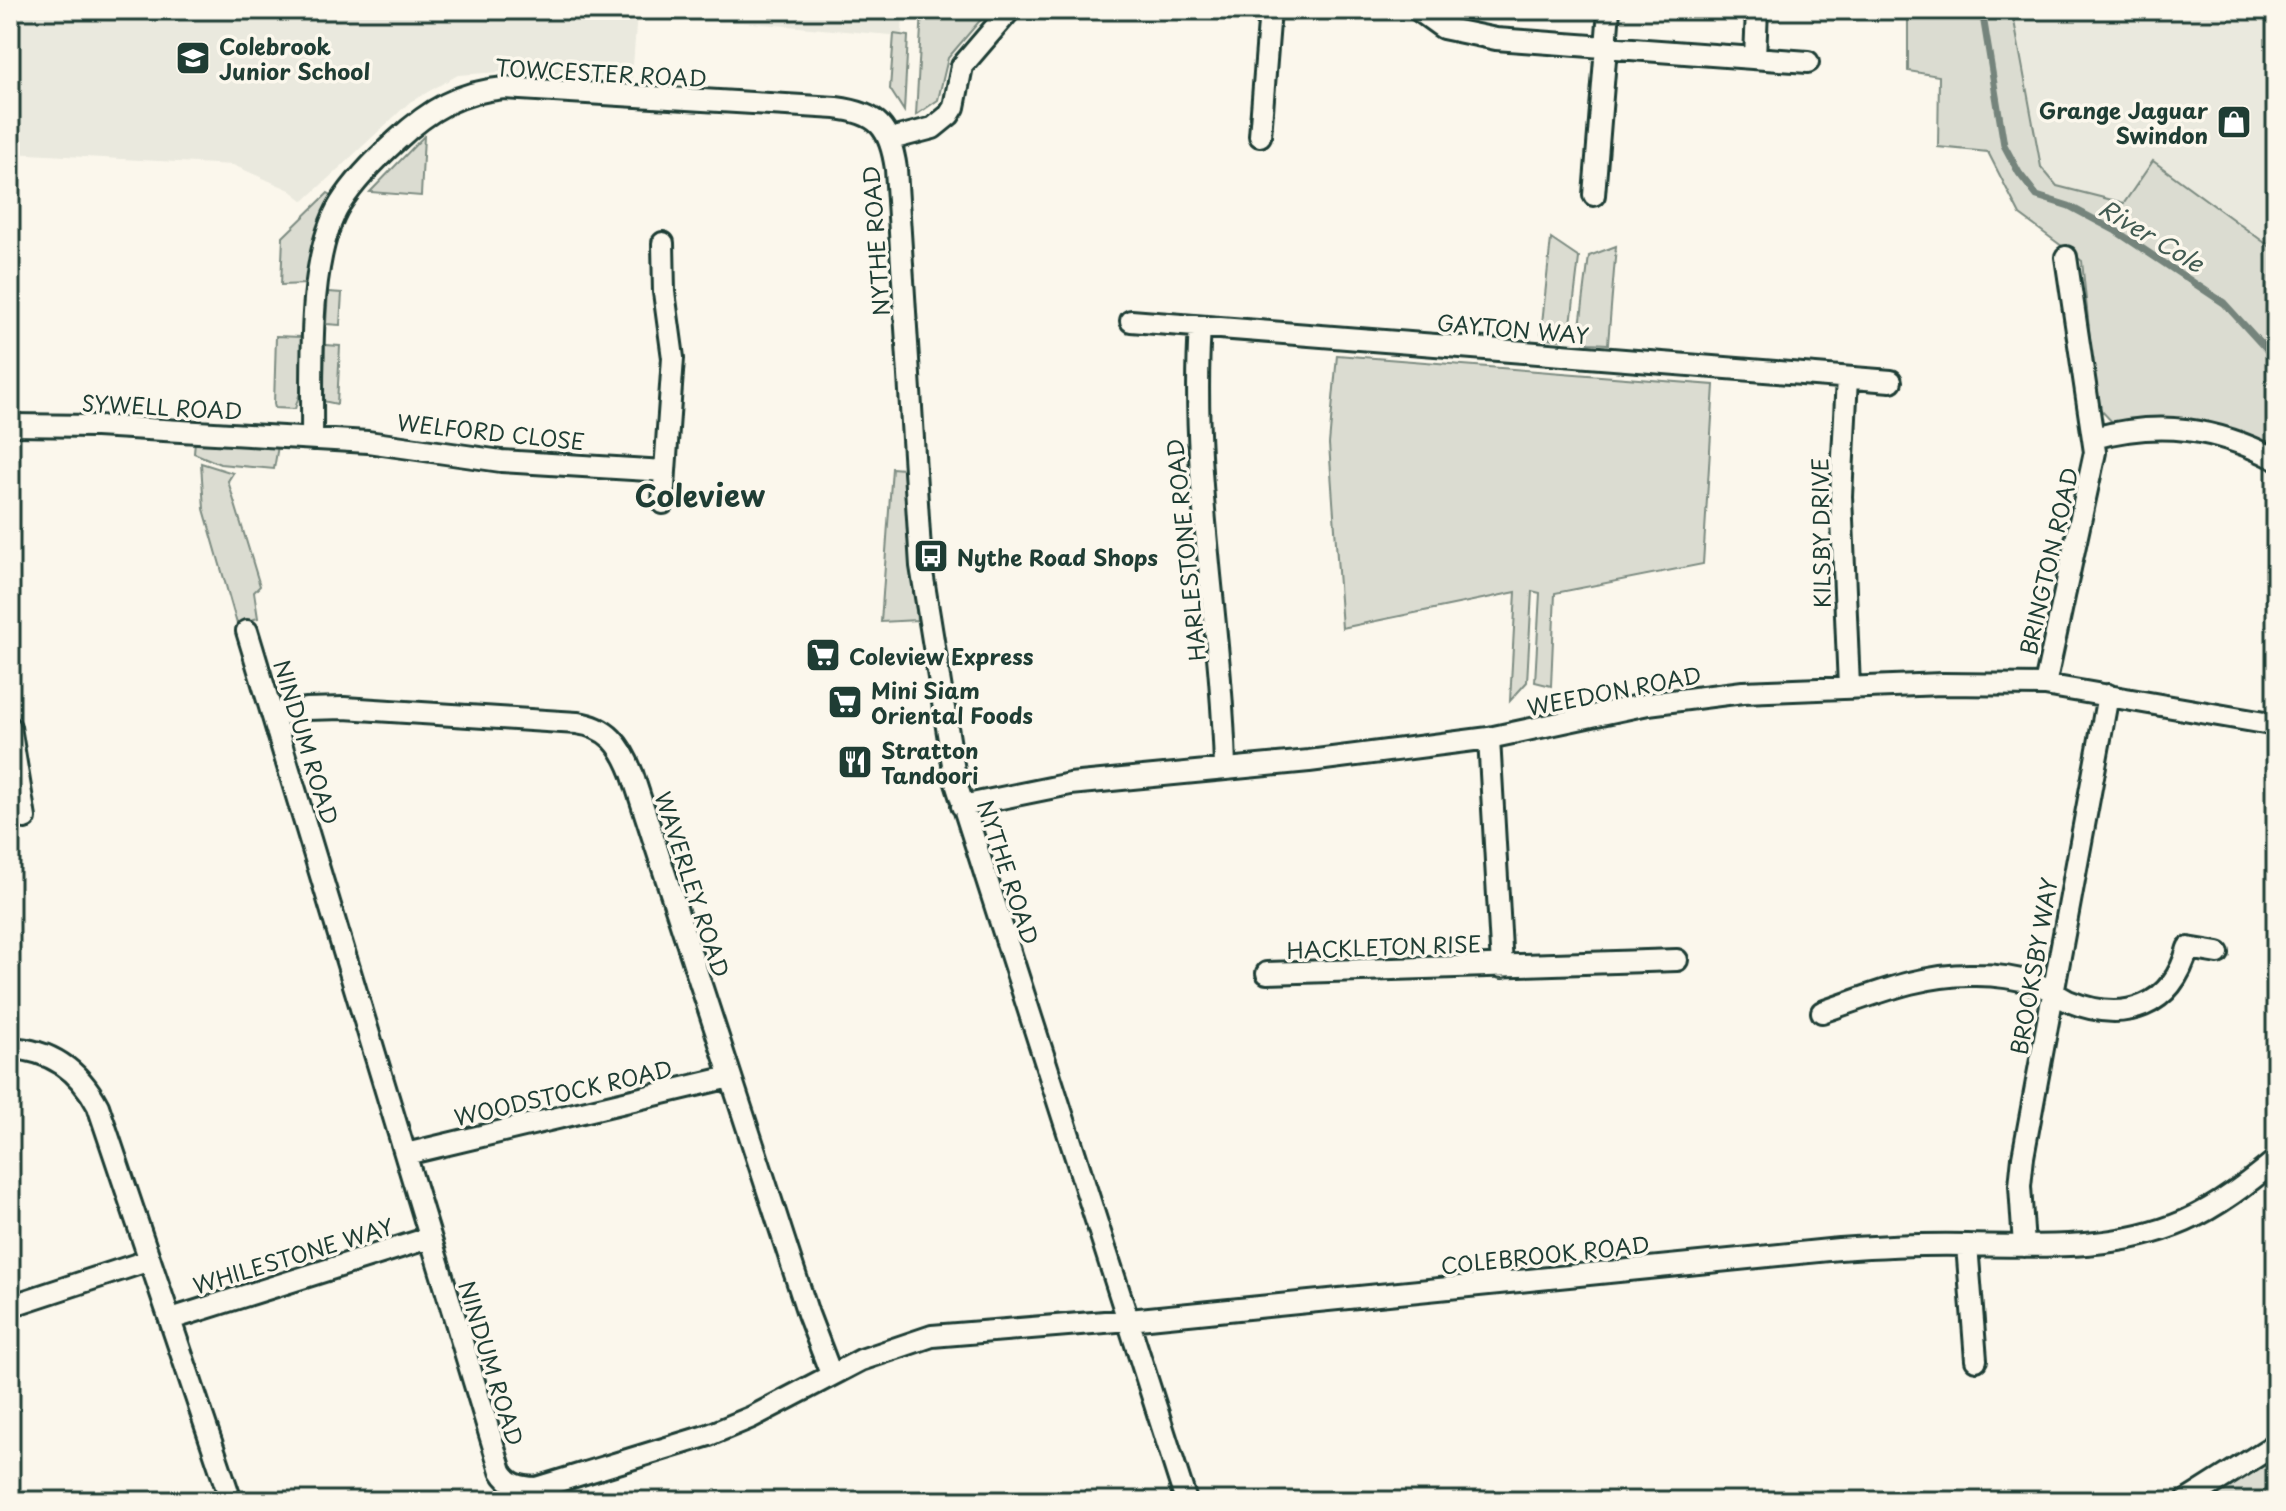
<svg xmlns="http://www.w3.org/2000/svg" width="2286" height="1511" font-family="'Playpen Sans',sans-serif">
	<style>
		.built { fill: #eae9de }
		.green { fill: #dbdcd1; stroke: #7d8c82; stroke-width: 2 }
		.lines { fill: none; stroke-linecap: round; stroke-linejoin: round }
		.stream { stroke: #74847b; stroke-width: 7 }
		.minor-casing { stroke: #1f3d34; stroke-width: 26 }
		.minor { stroke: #fbf7ec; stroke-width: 20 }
		.labels { text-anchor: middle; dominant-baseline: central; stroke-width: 7; stroke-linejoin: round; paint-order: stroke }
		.poi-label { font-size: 22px; font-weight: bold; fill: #1f3d34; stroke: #fbf7ec; text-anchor: start }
		.street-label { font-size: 22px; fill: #1f3d34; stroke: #fbf7ec }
		.water-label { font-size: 24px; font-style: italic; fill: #425b52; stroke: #fbf7ec }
		.district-label { font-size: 30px; font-weight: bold; fill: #1f3d34; stroke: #fbf7ec }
	</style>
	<rect width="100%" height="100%" fill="#fbf7ec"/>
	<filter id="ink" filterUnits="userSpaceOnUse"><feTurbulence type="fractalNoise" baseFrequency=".0125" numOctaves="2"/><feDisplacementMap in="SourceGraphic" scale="16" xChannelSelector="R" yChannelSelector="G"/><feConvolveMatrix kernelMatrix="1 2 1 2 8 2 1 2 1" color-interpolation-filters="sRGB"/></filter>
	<g filter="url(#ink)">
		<!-- built -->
		<path class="built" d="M 10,10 L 903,10 L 902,36 L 637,13 L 632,79 L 500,72 L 458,75 L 410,102 L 304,201 L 290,190 L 233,165 L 10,153 Z
			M 2012,10 L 2250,10 L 2276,29 L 2276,251 L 2153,162 L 2124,203 L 2057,187 L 2041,167 Z"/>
		<!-- green -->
		<path class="green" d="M 922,10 L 989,10 L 948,58 L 938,100 L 916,115 Z
			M 1908,10 L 2012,10 L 2041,167 L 2057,186 L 2124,203 L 2153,161 L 2276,251 L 2276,452 C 2219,432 2175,413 2114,424 L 2097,406 L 2082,261 L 2020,215 L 1988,152 L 1938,147 L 1939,76 L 1908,71 Z
			M 2250,10 L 2276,10 L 2276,29 Z
			M 894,34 L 908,36 L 904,111 L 890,89 Z
			M 424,136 L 421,196 L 370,192 Z
			M 328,193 L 333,196 L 318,230 L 307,284 L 281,285 L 283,237 Z
			M 1551,239 L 1579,258 L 1570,332 L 1563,340 L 1546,338 L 1541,333 Z
			M 1616,246 L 1608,344 L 1589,343 L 1579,334 L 1589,256 Z
			M 328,292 L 342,293 L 340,325 L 326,324 Z
			M 276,336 L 301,337 L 304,343 L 303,382 L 295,409 L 275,408 L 274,404 Z
			M 325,345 L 340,346 L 337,404 L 323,401 Z
			M 1337,355 L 1714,385 L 1703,564 L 1555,593 L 1551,686 L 1535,682 L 1540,593 L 1532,591 L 1527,682 L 1510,701 L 1516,592 L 1342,628 L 1329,444 Z
			M 195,441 L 278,446 L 274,469 L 220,464 L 194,453 Z
			M 201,463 L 233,473 L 228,481 L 260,586 L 254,592 L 258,618 L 237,624 L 204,509 Z
			M 892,468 L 903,469 L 917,620 L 881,622 Z
			M 2276,1454 L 2276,1488 L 2253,1501 L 2207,1501 Z"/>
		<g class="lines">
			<!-- stream -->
			<path class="stream" d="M 1982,10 L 2004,145 L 2019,173 L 2037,196 L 2069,206 L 2116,231 L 2224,303 L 2276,360"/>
			<!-- minor casing -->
			<g class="minor-casing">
				<path id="minor" d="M 1418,10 L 1443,28 L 1496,39 L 1808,62
					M 1755,57 L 1757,10
					M 1260,136 L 1270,10
					M 891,139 L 933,128 L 949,115 L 954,107 L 962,66 L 1010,10
					M 1594,195 L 1609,10
					M 1131,321 L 1891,381
					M 1200,327 C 1190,475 1221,619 1225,767
					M 1847,378 L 1841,496 L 1849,687
					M 10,425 L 96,426 L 368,442 L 501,461 L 665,471 L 673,358 L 664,292 L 663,243
					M 2094,438 C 2160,420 2216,428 2276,459
					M 312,439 C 313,374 306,259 340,204 C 355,180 376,159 397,140 C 429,110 459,92 504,88 L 836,108 C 878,113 890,127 896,169 L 921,566 L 956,783 L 1186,1501
					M 663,503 L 665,471
					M 247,631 L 501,1471 C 509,1485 520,1487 536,1488 L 709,1435 L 752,1417 L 861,1360 L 932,1336 L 1129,1320 L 1839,1249 C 1882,1246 1924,1244 1967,1245 C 2040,1246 2116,1251 2185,1221 C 2219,1206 2248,1183 2276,1160
					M 2045,685 L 2095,452 L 2066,257
					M 274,716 L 306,709 L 344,708 L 577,723 C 608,727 621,745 632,773 L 808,1314 L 831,1374
					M 10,727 L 25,818
					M 1489,738 L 1502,967
					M 962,806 L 1070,784 L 1309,761 L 1489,738 L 1648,704 L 1743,692 L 1942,684 L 2045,685 L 2276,725
					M 1267,973 L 1677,960
					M 1822,1012 C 1872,995 1922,973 1976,975 C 1995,975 2017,978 2036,984 C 2048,987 2057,996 2068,1001 C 2125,1024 2172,1007 2188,948 L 2218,953
					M 10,1048 C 51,1050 79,1070 98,1106 L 231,1501
					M 406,1154 L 730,1077
					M 1967,1245 L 1976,1360
					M 2024,1246 L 2020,1186 L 2023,1157 L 2108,695
					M 10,1306 L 150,1260
					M 171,1319 L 429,1238
					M 2186,1501 L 2276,1444"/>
			</g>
			<!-- minor -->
			<use href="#minor" class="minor"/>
		</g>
	</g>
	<!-- icons -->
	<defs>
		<g id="school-square" transform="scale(1.8)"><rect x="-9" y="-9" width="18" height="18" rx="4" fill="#1f3d34" stroke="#fbf7ec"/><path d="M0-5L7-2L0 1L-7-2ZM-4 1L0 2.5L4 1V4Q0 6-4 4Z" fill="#fff"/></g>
		<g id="shop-square" transform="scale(1.8)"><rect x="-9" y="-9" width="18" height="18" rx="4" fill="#1f3d34" stroke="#fbf7ec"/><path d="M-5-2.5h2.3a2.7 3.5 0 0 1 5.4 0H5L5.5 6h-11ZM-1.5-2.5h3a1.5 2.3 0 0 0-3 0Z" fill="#fff"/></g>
		<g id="bus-square" transform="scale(1.8)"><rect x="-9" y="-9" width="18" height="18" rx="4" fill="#1f3d34" stroke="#fbf7ec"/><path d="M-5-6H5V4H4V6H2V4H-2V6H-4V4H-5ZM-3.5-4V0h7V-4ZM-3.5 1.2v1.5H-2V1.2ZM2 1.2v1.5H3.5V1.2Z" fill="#fff"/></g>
		<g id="supermarket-square" transform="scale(1.8)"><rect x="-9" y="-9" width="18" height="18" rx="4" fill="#1f3d34" stroke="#fbf7ec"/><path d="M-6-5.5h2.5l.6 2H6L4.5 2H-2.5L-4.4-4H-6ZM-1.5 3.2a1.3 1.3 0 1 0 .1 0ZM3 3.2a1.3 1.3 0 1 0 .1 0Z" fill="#fff"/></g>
		<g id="restaurant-square" transform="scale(1.8)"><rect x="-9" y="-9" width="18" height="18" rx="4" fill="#1f3d34" stroke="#fbf7ec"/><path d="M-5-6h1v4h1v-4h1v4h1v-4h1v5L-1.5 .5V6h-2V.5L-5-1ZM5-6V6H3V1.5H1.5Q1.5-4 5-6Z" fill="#fff"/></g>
	</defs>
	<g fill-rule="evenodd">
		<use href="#school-square" x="193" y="58"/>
		<use href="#shop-square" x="2234" y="122"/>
		<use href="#bus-square" x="931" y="556"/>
		<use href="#supermarket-square" x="823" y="655"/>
		<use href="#supermarket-square" x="845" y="702"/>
		<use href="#restaurant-square" x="855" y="762"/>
	</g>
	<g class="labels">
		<!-- poi labels -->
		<g class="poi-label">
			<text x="219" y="45">Colebrook<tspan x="219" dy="25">Junior School</tspan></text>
			<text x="2208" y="109" text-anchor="end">Grange Jaguar<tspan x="2208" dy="25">Swindon</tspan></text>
			<text x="957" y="556">Nythe Road Shops</text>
			<text x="849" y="655">Coleview Express</text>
			<text x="871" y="689">Mini Siam<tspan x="871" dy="25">Oriental Foods</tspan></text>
			<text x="881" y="749">Stratton<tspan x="881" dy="25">Tandoori</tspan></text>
		</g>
		<!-- street labels -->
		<g class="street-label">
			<text transform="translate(601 72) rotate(3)">TOWCESTER ROAD</text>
			<text transform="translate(875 241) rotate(-94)">NYTHE ROAD</text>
			<text transform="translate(1513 328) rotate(5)">GAYTON WAY</text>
			<text transform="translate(162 406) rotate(3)">SYWELL ROAD</text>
			<text transform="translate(491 431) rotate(6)">WELFORD CLOSE</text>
			<text transform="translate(1820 533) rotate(-91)">KILSBY DRIVE</text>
			<text transform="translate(1185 550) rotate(-96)">HARLESTONE ROAD</text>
			<text transform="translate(2048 561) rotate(-77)">BRINGTON ROAD</text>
			<text transform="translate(1614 690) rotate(-11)">WEEDON ROAD</text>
			<text transform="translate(307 742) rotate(73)">NINDUM ROAD</text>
			<text transform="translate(1009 872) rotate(72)">NYTHE ROAD</text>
			<text transform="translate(693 884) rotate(72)">WAVERLEY ROAD</text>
			<text transform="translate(1384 946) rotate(-2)">HACKLETON RISE</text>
			<text transform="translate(2033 966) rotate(-80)">BROOKSBY WAY</text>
			<text transform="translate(563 1092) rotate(-13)">WOODSTOCK ROAD</text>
			<text transform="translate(1545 1254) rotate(-6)">COLEBROOK ROAD</text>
			<text transform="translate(293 1255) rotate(-17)">WHILESTONE WAY</text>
			<text transform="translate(492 1363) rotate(73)">NINDUM ROAD</text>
		</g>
		<!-- water labels -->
		<g class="water-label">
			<text transform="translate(2152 235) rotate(31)">River Cole</text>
		</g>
		<!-- district labels -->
		<g class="district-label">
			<text x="700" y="494">Coleview</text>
		</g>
	</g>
	<!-- margin -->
	<rect width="2286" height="1511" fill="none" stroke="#fbf7ec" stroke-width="40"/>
	<rect x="20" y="20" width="2246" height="1471" fill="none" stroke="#1f3d34" stroke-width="3" filter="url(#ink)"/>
</svg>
